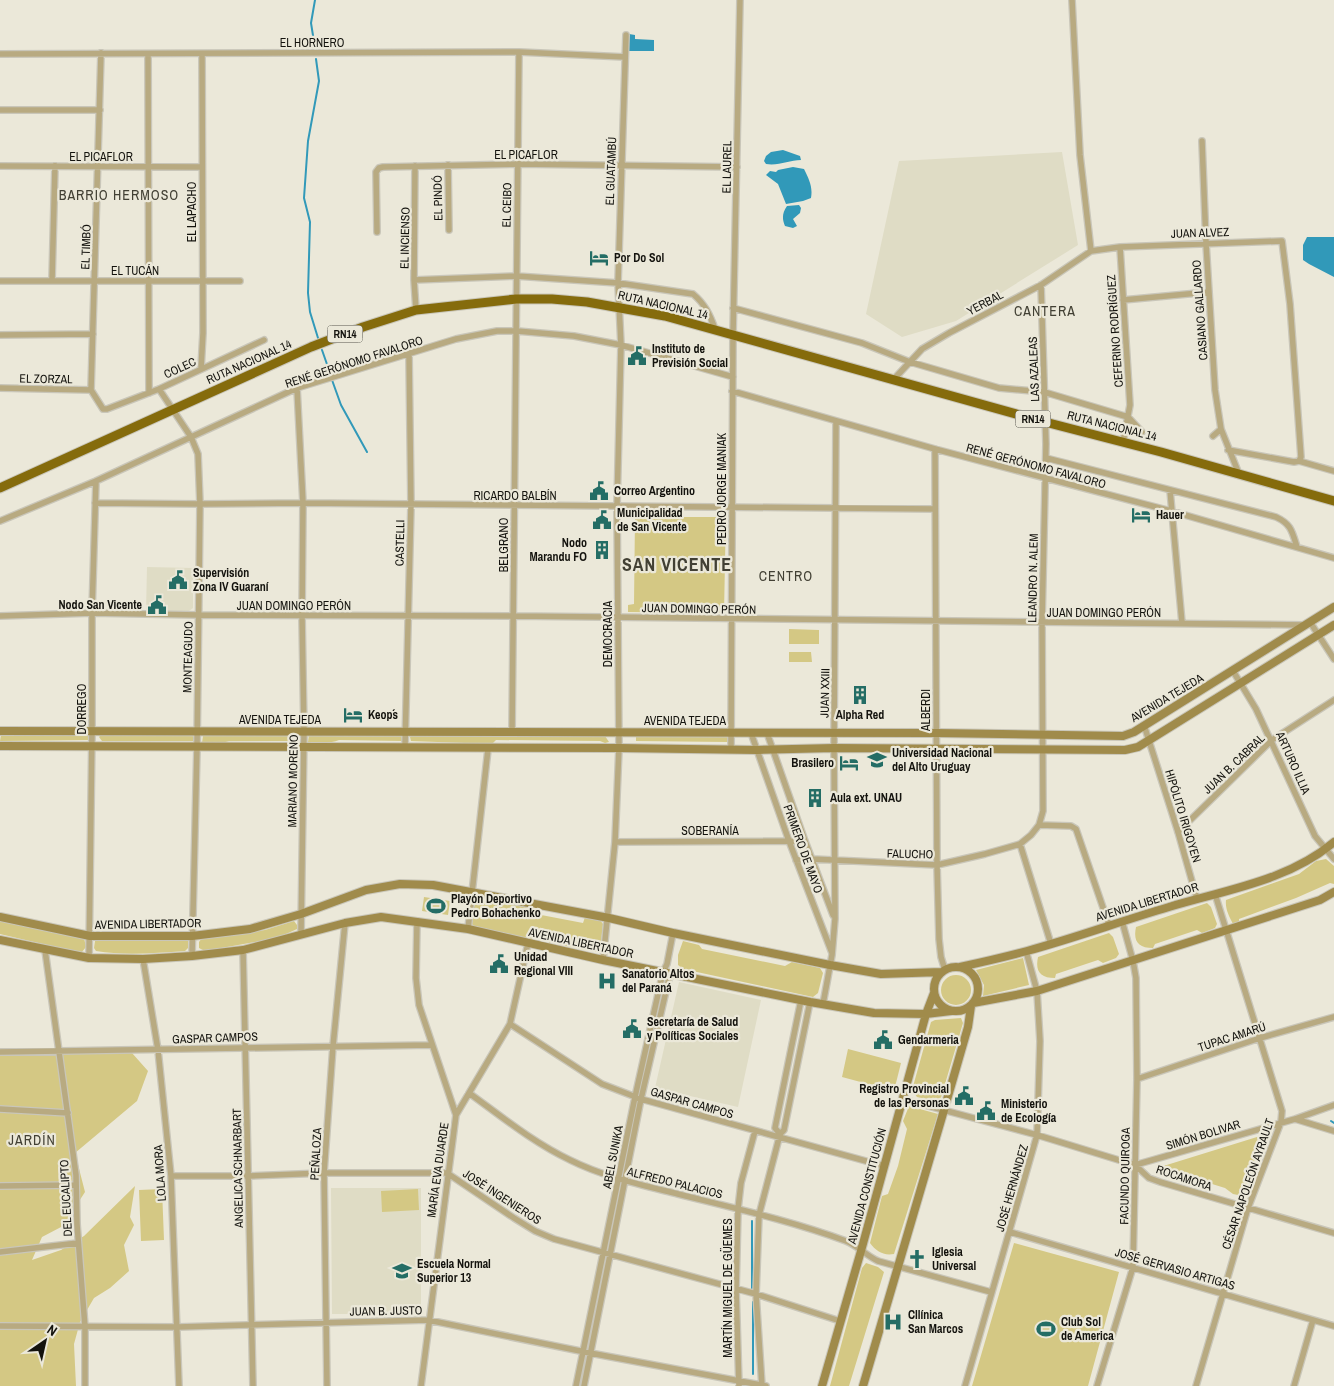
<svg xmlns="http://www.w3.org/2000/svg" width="1334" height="1386" font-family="'Archivo Narrow',sans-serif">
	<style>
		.built { fill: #dfdcc5 }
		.green { fill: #d4c884 }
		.water { fill: #3199b9 }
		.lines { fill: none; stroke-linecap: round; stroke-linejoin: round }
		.stream { stroke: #3199b9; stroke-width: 2 }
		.minor-casing { stroke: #c9c6b9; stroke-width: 8 }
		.secondary-casing { stroke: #c9c6b9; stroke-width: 10 }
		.trunk-casing { stroke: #c9c6b9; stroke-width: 11 }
		.minor { stroke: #b8aa81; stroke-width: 5.5 }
		.secondary { stroke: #a08b4b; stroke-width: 8 }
		.trunk { stroke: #856b0c; stroke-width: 9 }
		.labels { text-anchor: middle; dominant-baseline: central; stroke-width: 4.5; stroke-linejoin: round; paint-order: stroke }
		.shield { fill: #ebe8d9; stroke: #54534b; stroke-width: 1 }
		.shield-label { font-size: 11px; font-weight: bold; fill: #14130e }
		.street-label { font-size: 12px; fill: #14130e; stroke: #ebe8d9 }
		.poi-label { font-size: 12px; font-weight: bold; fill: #14130e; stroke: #ebe8d9; text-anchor: start }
		.neighbourhood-label { font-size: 14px; letter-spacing: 1px; fill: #424034; stroke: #ebe8d9 }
		.district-label { font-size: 18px; font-weight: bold; letter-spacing: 1px; fill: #424034; stroke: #ebe8d9 }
	</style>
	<rect width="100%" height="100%" fill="#ebe8d9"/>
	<!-- built -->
	<path class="built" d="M 1062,152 L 1078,245 L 956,321 L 902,337 L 866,314 L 899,161 Z
		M 147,567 L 193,568 L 193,608 L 189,611 L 146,611 Z
		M 679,982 L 761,1000 L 738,1107 L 655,1088 Z
		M 331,1188 L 421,1188 L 421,1314 L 332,1314 Z"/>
	<!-- green -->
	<path class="green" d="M 718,510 L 726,510 L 724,613 L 628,612 L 628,605 L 634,604 L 635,517 L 717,517 Z
		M 789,629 L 819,630 L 819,644 L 789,644 Z
		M 789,652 L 811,652 L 812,662 L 789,662 Z
		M 401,734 L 402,741 L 339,740 C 330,744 318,742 308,742 L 309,735 Z
		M 1,735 L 89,736 L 90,740 L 0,741 Z
		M 101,735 L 192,735 L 194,738 L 193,741 L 102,741 L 99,737 Z
		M 293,735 L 294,741 L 229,741 L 222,743 L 202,743 L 203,736 Z
		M 412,735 L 605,736 L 609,742 L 605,743 L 600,741 L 496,740 L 492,744 L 411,741 L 410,737 Z
		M 636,736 L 727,737 L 729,738 L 728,742 L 636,741 Z
		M 1326,859 L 1334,866 L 1334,884 L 1330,883 L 1296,898 L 1239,919 L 1239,922 L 1233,924 C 1229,916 1225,909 1226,900 L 1299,874 L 1316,861 Z
		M 424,897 L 450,901 L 448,915 L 422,911 Z
		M 477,899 L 537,909 L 536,914 L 583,923 L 585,917 L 600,920 L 603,924 L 600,950 L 595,952 L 474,927 L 472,924 L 475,900 Z
		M 1207,903 L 1211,907 L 1217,924 L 1215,928 L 1202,933 L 1197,930 L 1155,944 L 1153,948 C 1138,948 1133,941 1136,927 Z
		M 0,921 L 79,937 L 84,938 L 86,947 L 81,953 L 0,934 Z
		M 294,921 L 297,925 L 297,929 L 277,938 L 205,951 L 199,948 L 199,942 L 202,938 L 265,930 Z
		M 1109,933 L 1113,937 L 1119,954 L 1116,958 L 1103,963 L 1098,960 L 1056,974 L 1055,978 C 1040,978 1035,971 1038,957 Z
		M 171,938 L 185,939 L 188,941 L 188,948 L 185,951 C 155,953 125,956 96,951 L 94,948 L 95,941 L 99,939 Z
		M 683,941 L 699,945 L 702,949 L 785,966 L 792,962 L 820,968 L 823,973 L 818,993 L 813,997 L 683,969 L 678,965 L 678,955 Z
		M 1023,958 L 1029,985 L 983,996 L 984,985 L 976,970 Z
		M941 990a15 15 0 1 1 30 0a15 15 0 1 1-30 0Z
		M 961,1018 L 963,1023 L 940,1101 L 936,1103 L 917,1097 L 912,1090 L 931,1022 L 935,1020 Z
		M 848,1049 L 901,1063 L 894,1091 L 842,1077 Z
		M 132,1053 L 148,1071 L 137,1101 L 75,1153 L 85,1192 L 63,1226 L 42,1237 L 32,1260 L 61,1250 L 84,1236 L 135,1186 L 130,1217 L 134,1225 L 124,1245 L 129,1271 L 110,1288 L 94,1298 L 80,1322 L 74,1344 L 76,1386 L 0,1386 L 0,1054 Z
		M 909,1106 L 938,1114 L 894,1254 C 883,1256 876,1251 870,1243 L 882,1196 L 888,1194 L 898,1166 L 907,1129 L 903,1121 Z
		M 1257,1137 L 1261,1142 L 1243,1196 L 1233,1194 L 1225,1188 L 1183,1175 L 1173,1178 L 1158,1172 L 1157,1168 Z
		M 162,1189 L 164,1240 L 141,1241 L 139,1190 Z
		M 418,1189 L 419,1210 L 382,1212 L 381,1191 Z
		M 1014,1243 L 1119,1272 L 1088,1386 L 972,1386 Z
		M 866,1263 L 878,1267 L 884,1272 L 849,1386 L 830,1386 L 862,1268 Z"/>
	<!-- water -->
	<path class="water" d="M 629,34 L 635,35 L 635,39 L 654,40 L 654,51 L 629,51 Z
		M 783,150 L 800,156 L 801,160 C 789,160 779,166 766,164 L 764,161 L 766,156 L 771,152 Z
		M 793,167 L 804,169 C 809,179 813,187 811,198 L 803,201 L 786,204 L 778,184 L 766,175 L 770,171 L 776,172 L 778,170 Z
		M 799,205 L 801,208 L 800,213 L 793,219 L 797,226 L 793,228 L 785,226 C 782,219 782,213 787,206 Z
		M 1307,237 L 1334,237 L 1334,277 L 1309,264 L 1303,260 L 1303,245 Z"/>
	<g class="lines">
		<!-- stream -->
		<path class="stream" d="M 315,48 L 311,23 L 315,0
			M 316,59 L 319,81 L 308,141 L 304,198 L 310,222 L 308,293 L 310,312 L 318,338
			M 322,350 L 329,370
			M 332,380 L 341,405 L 367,452
			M 1331,1121 L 1334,1123
			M 752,1221 L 752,1288
			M 753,1302 L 753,1374"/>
		<!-- minor casing -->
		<g class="minor-casing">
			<path id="minor" d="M 1072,0 L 1080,155 L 1091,251
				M 101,53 L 91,390 L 103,409 L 107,409 L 159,389 L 264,340
				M 0,54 L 519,52 L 625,57
				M 148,54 L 149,393
				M 0,110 L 100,110
				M 1202,141 L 1206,243 L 1215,390 L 1221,429 L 1239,474
				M 448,165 L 449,230
				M 0,166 L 202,167
				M 415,166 L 414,280 L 416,310
				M 377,232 L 376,172 L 379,168 L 383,167 L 518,164 L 737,167
				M 1120,247 L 1282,241 L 1290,304 L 1301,457 L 1299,461
				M 414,280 L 516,276 L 618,283 L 693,294 C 705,304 710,315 715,329
				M 0,281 L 240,281
				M 52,281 L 55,166
				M 1123,300 L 1209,292
				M 733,308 L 862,343 L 910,362 L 999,388 L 1044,392 L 1128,417 L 1142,432
				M 0,335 L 93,334
				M 201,369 L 203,333 L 202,54
				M 894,379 L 922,349 L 949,333 L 1041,285 L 1091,251 L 1120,247 L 1130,405 L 1123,442
				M 0,388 L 91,390
				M 297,388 L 303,503 L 302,616 L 304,732 L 301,934
				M 159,389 L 191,437 L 198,454 L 200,504 L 197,747 L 192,956
				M 732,391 L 935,449 L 1171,511 L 1334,558
				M 1213,436 L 1221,429
				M 935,449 L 937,865 L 939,939 L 941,957 L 945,970
				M 1228,450 L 1294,462 L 1299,461 L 1334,471
				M 1046,458 L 1276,517 C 1291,524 1292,531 1297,547
				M 1170,490 L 1182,623
				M 95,503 L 200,504 L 303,503 L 935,509
				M 0,521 L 96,481 L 297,388 L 456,339 L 497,331 L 517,331 L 574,336 L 621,345 L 733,377
				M 0,616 L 92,613 L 199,615 L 513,616 L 1305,625
				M 1310,622 L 1334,659
				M 1233,671 L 1256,709 L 1315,836 L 1334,859
				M 1144,725 L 1178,832 L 1197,899
				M 512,732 L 519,52
				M 751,733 L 789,841 L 832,953
				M 767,733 L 805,841 L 833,915
				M 405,747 L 411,505 L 409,355
				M 731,750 L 733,335 L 740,0
				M 1039,825 L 1071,826 L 1076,829 L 1109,925
				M 1178,832 L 1272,740 L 1334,700
				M 615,842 L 805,841
				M 1020,844 L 1051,944
				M 796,860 L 812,859 L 937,865 L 985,854 L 1020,844 L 1031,835 L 1039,825 L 1043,811 L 1042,622 L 1046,444 L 1041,285
				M 417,921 L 416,978 L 419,1005 L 456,1115
				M 468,929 L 488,749
				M 45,950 L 76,1175 L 77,1224 L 85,1327 L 85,1386
				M 243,950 L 253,1386
				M 89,958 L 92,731 L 92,613 L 96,481
				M 143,959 L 158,1050 L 171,1176 L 179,1386
				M 603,960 L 615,842 L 619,748 L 617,506 L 621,345 L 618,283 L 626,35
				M 823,1004 L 832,955 L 835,919 L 834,748 L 836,421
				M 510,1024 L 602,1084 L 641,1099 L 884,1166
				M 0,1052 L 431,1045
				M 1137,1079 L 1260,1038 L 1334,1017
				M 469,1093 C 502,1117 534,1143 570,1160 C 604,1177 642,1185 678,1194 C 734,1208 792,1221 846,1241 C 858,1246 867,1256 878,1261 L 991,1292
				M 902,1099 L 1037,1135 L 1135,1165 L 1149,1178 L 1160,1182 L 1334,1233
				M 0,1109 L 68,1113
				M 1295,1119 L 1334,1131
				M 780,1134 L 775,1128 L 801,1000
				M 1135,1165 L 1295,1119 L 1334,1105
				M 171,1176 L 248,1176 L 324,1173 L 447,1173 L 514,1218 L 535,1231 L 554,1239 L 756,1294 L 840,1321
				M 0,1186 L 76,1185
				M 1010,1232 L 1334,1326
				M 0,1252 L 78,1243
				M 0,1326 L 178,1327 L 428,1320 L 590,1353 L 766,1386
				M 327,1386 L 324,1173 L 333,1046 L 345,923
				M 421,1386 L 456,1115 L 510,1024 L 528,943
				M 576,1386 L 635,1097 L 663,972 L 667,964 L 673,933
				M 584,1386 L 641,1099 L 670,974
				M 739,1386 L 736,1290 L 738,1209 L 741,1183 L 755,1131
				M 762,1386 L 756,1294 L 759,1215 L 779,1138 L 780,1134 L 784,1130 L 810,1002
				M 965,1386 L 1037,1135 L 1040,1041 L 1037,991 L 1026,951
				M 1097,1386 L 1133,1267 L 1137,1079 L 1136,978 L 1133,961 L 1122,921
				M 1196,1386 L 1248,1208 L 1281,1122 L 1282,1111 L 1215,894
				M 1294,1386 L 1313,1320"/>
		</g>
		<!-- secondary casing -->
		<g class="secondary-casing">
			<path id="secondary" d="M 0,731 L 936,733 L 1123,736 L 1134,732 L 1334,607
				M 0,746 L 619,748 L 757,750 L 834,748 L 1125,750 L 1138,747 L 1334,625
				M 0,917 L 90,936 L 192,936 L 250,929 L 301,914 L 366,890 L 400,884 L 433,885 L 609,918 L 673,933 L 830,965 L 881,974 L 942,972
				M 0,940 L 89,958 L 143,959 L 192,956 L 243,950 L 345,923 L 381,917 L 468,929 L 603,960 L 810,1002 L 874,1013 L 926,1014 L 951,1011
				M934 989a22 22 0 1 1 44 0a22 22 0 1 1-44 0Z
				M 960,967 C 983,962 1005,957 1027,951 C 1075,938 1121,921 1169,907 C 1225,890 1288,881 1334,842
				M 973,1003 L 1037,991 L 1320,900 L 1334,892
				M 822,1386 L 861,1251 L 926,1014 L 934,993
				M 863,1386 L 944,1110 L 968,1027 L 971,1006"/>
		</g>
		<!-- trunk casing -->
		<g class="trunk-casing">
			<path id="trunk" d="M 0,488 L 311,347 L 363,327 L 416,310 L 516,299 L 552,299 L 587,302 L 665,316 L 1045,422 L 1161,452 L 1334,501"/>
		</g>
		<!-- minor -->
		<use href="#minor" class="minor"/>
		<!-- secondary -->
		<use href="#secondary" class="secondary"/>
		<!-- trunk -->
		<use href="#trunk" class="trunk"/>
	</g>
	<!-- icons -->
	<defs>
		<g id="hotel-bare" transform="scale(1.5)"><path d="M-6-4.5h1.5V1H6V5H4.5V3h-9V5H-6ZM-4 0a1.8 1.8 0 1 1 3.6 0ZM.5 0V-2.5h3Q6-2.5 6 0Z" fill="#246d65" stroke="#ebe8d9" stroke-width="2.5" paint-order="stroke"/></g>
		<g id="civic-bare" transform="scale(1.5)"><path d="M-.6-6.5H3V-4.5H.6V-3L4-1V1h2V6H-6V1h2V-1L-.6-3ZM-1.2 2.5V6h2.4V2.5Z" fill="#246d65" stroke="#ebe8d9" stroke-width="2.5" paint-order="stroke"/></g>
		<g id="building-bare" transform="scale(1.5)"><path d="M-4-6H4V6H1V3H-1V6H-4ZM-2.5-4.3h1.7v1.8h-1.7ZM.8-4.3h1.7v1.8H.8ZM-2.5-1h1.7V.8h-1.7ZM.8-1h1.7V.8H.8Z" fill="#246d65" stroke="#ebe8d9" stroke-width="2.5" paint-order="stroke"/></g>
		<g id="university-bare" transform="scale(1.5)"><path d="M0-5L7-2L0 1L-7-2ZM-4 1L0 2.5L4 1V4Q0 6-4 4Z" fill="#246d65" stroke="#ebe8d9" stroke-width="2.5" paint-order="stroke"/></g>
		<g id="stadium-bare" transform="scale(1.5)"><path d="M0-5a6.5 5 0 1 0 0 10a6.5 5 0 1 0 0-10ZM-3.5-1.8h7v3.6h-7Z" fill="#246d65" stroke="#ebe8d9" stroke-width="2.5" paint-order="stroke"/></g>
		<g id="hospital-bare" transform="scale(1.5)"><path d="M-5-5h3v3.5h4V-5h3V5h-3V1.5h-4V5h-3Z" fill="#246d65" stroke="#ebe8d9" stroke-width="2.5" paint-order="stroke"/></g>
		<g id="church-bare" transform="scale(1.5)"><path d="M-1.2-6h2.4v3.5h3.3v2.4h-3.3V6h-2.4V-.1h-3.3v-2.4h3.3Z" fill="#246d65" stroke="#ebe8d9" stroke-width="2.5" paint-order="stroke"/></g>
		<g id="school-bare" transform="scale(1.5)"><path d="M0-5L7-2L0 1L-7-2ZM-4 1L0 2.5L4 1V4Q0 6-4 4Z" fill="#246d65" stroke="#ebe8d9" stroke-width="2.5" paint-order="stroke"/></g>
	</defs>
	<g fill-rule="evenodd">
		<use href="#hotel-bare" x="599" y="258"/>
		<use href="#civic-bare" x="637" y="356"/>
		<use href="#civic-bare" x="599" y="491"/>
		<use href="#hotel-bare" x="1141" y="515"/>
		<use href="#civic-bare" x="602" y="520"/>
		<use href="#building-bare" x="602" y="550"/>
		<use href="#civic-bare" x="178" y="580"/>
		<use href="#civic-bare" x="157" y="605"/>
		<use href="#building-bare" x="860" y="695"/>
		<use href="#hotel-bare" x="353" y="715"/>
		<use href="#university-bare" x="877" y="760"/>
		<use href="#hotel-bare" x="849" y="763"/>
		<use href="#building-bare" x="815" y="798"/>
		<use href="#stadium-bare" x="436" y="906"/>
		<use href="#civic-bare" x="499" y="964"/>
		<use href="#hospital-bare" x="607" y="981"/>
		<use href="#civic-bare" x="632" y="1029"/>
		<use href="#civic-bare" x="883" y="1040"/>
		<use href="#civic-bare" x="964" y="1096"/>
		<use href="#civic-bare" x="986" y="1111"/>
		<use href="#church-bare" x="917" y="1259"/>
		<use href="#school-bare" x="402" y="1271"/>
		<use href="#hospital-bare" x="893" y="1322"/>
		<use href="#stadium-bare" x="1046" y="1329"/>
	</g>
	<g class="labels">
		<!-- shield labels -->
		<g class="shield">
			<rect x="327.5" y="325.5" width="35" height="17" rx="4"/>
			<rect x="1015.5" y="410.5" width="35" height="17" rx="4"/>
		</g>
		<g class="shield-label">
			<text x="345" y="334">RN14</text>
			<text x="1033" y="419">RN14</text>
		</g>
		<!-- street labels -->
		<g class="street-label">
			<text x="312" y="43">EL HORNERO</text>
			<text x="526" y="155">EL PICAFLOR</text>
			<text x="101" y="157">EL PICAFLOR</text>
			<text transform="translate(727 167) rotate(-89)">EL LAUREL</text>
			<text transform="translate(611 171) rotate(-88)">EL GUATAMBÚ</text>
			<text transform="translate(438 198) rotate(-91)">EL PINDÓ</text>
			<text transform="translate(507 205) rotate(-89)">EL CEIBO</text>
			<text transform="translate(192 212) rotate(-90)">EL LAPACHO</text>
			<text transform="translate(1200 233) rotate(-2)">JUAN ALVEZ</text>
			<text transform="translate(405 238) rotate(-89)">EL INCIENSO</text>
			<text transform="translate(86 247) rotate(-88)">EL TIMBÓ</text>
			<text x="135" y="271">EL TUCÁN</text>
			<text transform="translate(985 303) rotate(-28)">YERBAL</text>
			<text transform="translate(663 305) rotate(13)">RUTA NACIONAL 14</text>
			<text transform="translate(1200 310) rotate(-94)">CASIANO GALLARDO</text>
			<text transform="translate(1115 331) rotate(-94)">CEFERINO RODRÍGUEZ</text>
			<text transform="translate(249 362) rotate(-24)">RUTA NACIONAL 14</text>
			<text transform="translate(354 362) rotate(-18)">RENÉ GERÓNOMO FAVALORO</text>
			<text transform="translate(180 368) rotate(-25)">COLEC</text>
			<text transform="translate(1034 369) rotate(-92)">LAS AZALEAS</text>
			<text transform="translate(46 379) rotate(1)">EL ZORZAL</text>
			<text transform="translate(1112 426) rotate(14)">RUTA NACIONAL 14</text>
			<text transform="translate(1036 466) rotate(15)">RENÉ GERÓNOMO FAVALORO</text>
			<text transform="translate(722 489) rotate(-90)">PEDRO JORGE MANIAK</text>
			<text x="515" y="496">RICARDO BALBÍN</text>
			<text transform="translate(400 543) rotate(-89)">CASTELLI</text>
			<text transform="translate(504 545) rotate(-90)">BELGRANO</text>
			<text transform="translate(1033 578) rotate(-89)">LEANDRO N. ALEM</text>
			<text x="294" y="606">JUAN DOMINGO PERÓN</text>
			<text transform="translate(699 609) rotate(1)">JUAN DOMINGO PERÓN</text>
			<text x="1104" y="613">JUAN DOMINGO PERÓN</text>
			<text transform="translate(608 634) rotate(-90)">DEMOCRACIA</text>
			<text transform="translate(188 657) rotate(-89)">MONTEAGUDO</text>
			<text transform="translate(825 693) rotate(-89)">JUAN XXIII</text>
			<text transform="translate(1167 698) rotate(-31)">AVENIDA TEJEDA</text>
			<text transform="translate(82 709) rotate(-90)">DORREGO</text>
			<text transform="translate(926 710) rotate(-90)">ALBERDI</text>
			<text x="280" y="720">AVENIDA TEJEDA</text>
			<text x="685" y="721">AVENIDA TEJEDA</text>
			<text transform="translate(1293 763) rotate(66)">ARTURO ILLIA</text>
			<text transform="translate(1234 764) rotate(-44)">JUAN B. CABRAL</text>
			<text transform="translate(293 781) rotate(-89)">MARIANO MORENO</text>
			<text transform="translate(1183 816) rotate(73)">HIPÓLITO IRIGOYEN</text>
			<text x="710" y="831">SOBERANÍA</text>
			<text transform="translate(803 849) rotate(70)">PRIMERO DE MAYO</text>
			<text transform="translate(910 854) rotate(1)">FALUCHO</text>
			<text transform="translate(1147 902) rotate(-17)">AVENIDA LIBERTADOR</text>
			<text transform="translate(148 924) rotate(-1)">AVENIDA LIBERTADOR</text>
			<text transform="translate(581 943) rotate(12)">AVENIDA LIBERTADOR</text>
			<text transform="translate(1232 1037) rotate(-18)">TUPAC AMARÚ</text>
			<text transform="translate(215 1038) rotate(-2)">GASPAR CAMPOS</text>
			<text transform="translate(692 1103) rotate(16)">GASPAR CAMPOS</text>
			<text transform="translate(1203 1135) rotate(-17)">SIMÓN BOLIVAR</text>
			<text transform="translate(316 1154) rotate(-87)">PEÑALOZA</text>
			<text transform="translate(613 1157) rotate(-79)">ABEL SUNIKA</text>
			<text transform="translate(238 1168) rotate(-91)">ANGELICA SCHNARBART</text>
			<text transform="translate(438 1170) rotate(-82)">MARÍA EVA DUARDE</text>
			<text transform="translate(160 1173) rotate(-94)">LOLA MORA</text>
			<text transform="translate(1125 1176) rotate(-89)">FACUNDO QUIROGA</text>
			<text transform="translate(1184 1178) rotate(18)">ROCAMORA</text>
			<text transform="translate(675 1183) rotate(14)">ALFREDO PALACIOS</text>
			<text transform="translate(1248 1184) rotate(-71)">CÉSAR NAPOLEÓN AYRAULT</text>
			<text transform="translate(867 1186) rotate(-75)">AVENIDA CONSTITUCIÓN</text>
			<text transform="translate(1012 1188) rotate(-74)">JOSÉ HERNÁNDEZ</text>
			<text transform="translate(502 1197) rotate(33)">JOSÉ INGENIEROS</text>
			<text transform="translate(66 1198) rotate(-93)">DEL EUCALIPTO</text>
			<text transform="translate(1175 1269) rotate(16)">JOSÉ GERVASIO ARTIGAS</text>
			<text transform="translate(728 1288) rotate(-90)">MARTÍN MIGUEL DE GÜEMES</text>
			<text transform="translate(386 1311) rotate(-1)">JUAN B. JUSTO</text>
		</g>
		<!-- poi labels -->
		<g class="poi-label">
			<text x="614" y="258">Por Do Sol</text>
			<text x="652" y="349">Instituto de<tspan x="652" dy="14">Previsión Social</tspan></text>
			<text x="614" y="491">Correo Argentino</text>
			<text x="617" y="513">Municipalidad<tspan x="617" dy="14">de San Vicente</tspan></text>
			<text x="1156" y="515">Hauer</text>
			<text x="587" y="543" text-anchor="end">Nodo<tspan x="587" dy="14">Marandu FO</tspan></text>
			<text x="193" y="573">Supervisión<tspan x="193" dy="14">Zona IV Guaraní</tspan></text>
			<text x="142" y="605" text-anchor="end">Nodo San Vicente</text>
			<text x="368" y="715">Keop´s</text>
			<text x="860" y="715" text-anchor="middle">Alpha Red</text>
			<text x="892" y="753">Universidad Nacional<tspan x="892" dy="14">del Alto Uruguay</tspan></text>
			<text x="834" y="763" text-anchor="end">Brasilero</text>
			<text x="830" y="798">Aula ext. UNAU</text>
			<text x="451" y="899">Playón Deportivo<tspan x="451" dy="14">Pedro Bohachenko</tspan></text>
			<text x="514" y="957">Unidad<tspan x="514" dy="14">Regional VIII</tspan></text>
			<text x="622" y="974">Sanatorio Altos<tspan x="622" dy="14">del Paraná</tspan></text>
			<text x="647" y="1022">Secretaría de Salud<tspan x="647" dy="14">y Políticas Sociales</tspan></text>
			<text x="898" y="1040">Gendarmeria</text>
			<text x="949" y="1089" text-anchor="end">Registro Provincial<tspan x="949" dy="14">de las Personas</tspan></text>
			<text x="1001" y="1104">Ministerio<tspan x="1001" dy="14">de Ecología</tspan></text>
			<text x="932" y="1252">Iglesia<tspan x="932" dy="14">Universal</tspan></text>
			<text x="417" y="1264">Escuela Normal<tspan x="417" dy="14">Superior 13</tspan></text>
			<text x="908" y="1315">Cllínica<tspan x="908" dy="14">San Marcos</tspan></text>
			<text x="1061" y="1322">Club Sol<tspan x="1061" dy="14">de America</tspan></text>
		</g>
		<!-- neighbourhood labels -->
		<g class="neighbourhood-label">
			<text x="119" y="195">BARRIO HERMOSO</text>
			<text x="1045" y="311">CANTERA</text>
			<text x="786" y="576">CENTRO</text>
			<text x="32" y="1140">JARDÍN</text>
		</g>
		<!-- district labels -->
		<g class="district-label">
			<text x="677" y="564">SAN VICENTE</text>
		</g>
	</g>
	<!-- north arrow -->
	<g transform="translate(45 1341) rotate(34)" stroke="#ebe8d9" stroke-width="4" paint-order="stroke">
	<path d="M0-4L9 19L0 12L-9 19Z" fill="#14130e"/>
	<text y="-8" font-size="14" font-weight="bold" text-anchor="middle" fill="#14130e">N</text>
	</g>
</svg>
